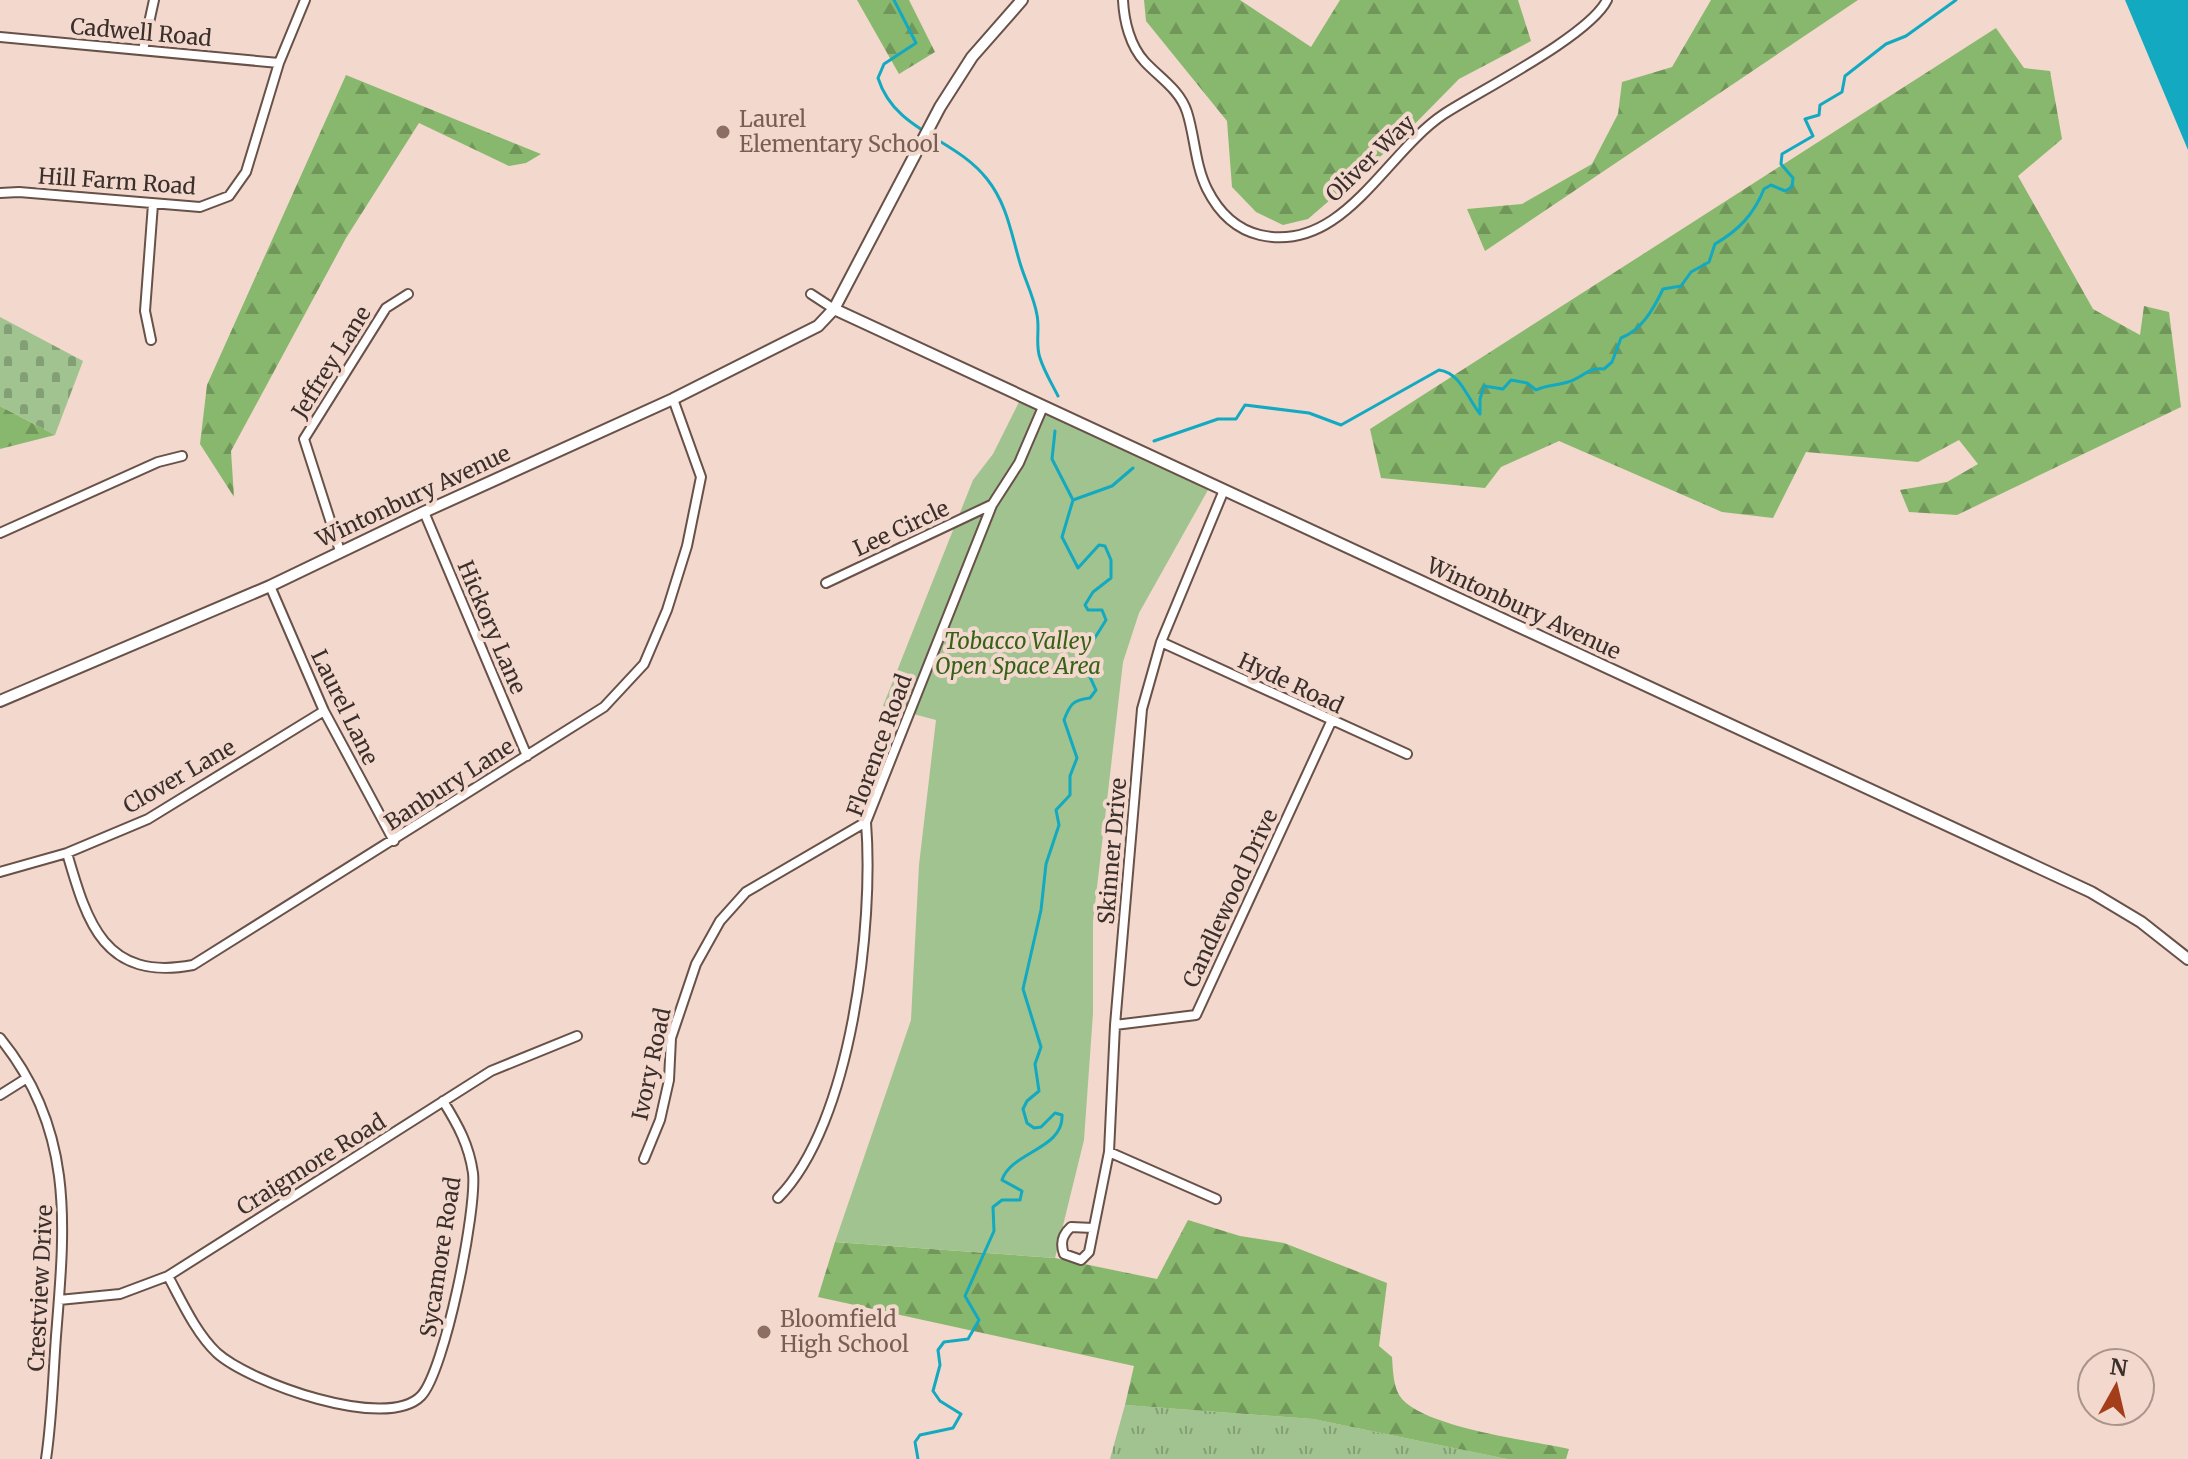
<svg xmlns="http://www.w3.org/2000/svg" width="2188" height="1459" font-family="Merriweather,serif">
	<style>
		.grass { fill: url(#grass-tufts) }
		.forest { fill: url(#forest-firs) }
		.cemetery { fill: url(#cemetery-stones) }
		.park { fill: #a0c38f }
		.water { fill: #13a9c0 }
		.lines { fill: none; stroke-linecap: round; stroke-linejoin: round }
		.stream { stroke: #13a9c0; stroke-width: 3 }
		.minor-casing { stroke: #685148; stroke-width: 12 }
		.tertiary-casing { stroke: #685148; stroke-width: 14 }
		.minor { stroke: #fff; stroke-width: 8 }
		.tertiary { stroke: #fff; stroke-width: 10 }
		.education-dot { fill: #8d6e63; stroke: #f3d8cd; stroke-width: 3 }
		.labels { text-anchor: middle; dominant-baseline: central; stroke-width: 8; stroke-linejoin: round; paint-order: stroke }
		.street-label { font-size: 22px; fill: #3a2f2b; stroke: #f3d8cd }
		.education-label { font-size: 22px; fill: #785e54; stroke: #f3d8cd; text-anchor: start }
		.park-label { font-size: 22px; font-style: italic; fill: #356216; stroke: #f3d8cd }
	</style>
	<defs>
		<pattern id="grass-tufts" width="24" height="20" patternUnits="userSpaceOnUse" patternTransform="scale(2)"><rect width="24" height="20" fill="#a0c38f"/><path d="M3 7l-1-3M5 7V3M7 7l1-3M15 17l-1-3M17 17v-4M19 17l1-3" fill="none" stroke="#839f75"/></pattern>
		<pattern id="forest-firs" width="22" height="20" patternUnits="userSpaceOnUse" patternTransform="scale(2)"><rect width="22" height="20" fill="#88b86d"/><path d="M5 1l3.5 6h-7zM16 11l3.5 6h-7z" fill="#70965a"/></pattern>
		<pattern id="cemetery-stones" width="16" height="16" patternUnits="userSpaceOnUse" patternTransform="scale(2)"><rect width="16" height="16" fill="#a0c38f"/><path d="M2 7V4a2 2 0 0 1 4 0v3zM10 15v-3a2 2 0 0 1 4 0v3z" fill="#839f75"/></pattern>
	</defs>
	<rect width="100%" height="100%" fill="#f3d8cd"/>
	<!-- grass -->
	<path class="grass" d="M 1125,1405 L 1313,1419 L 1507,1459 L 1110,1459 Z"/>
	<!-- forest -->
	<path class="forest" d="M 857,0 L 909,0 L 935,52 L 899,74 Z
		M 1144,0 L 1240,0 L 1311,47 L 1340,0 L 1518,0 L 1531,41 L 1459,79 L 1396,143 L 1308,219 L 1283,225 L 1256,212 L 1232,187 L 1227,121 L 1146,21 Z
		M 1711,0 L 1858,0 L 1485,251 L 1467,209 L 1522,204 L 1592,164 L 1618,114 L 1622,82 L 1672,67 Z
		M 1996,28 L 2024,68 L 2050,71 L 2062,139 L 2018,176 L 2093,309 L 2140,335 L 2144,306 L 2169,312 L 2181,407 L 1957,515 L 1909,512 L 1900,490 L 1947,482 L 1978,464 L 1959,440 L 1918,462 L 1806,452 L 1773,518 L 1722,512 L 1559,441 L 1501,467 L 1485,488 L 1381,478 L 1370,429 Z
		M 346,75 L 541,154 L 526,163 L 509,166 L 419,123 L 346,238 L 231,451 L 234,497 L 200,444 L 207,385 Z
		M 0,406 L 55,435 L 0,449 Z
		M 1188,1220 L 1240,1236 L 1284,1243 L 1387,1283 L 1379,1346 L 1392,1357 C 1393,1370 1393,1389 1402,1399 C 1428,1428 1528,1440 1569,1449 L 1566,1459 L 1507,1459 L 1313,1419 L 1125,1405 L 1134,1366 L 818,1297 L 835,1242 L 1055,1258 L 1157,1279 Z"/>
	<!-- cemetery -->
	<path class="cemetery" d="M 0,317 L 83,361 L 55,435 L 0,406 Z"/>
	<!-- park -->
	<path class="park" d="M 1025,390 L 1213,481 L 1139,613 L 1123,662 L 1093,922 L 1093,1013 L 1084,1140 L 1055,1258 L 835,1242 L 911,1020 L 919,865 L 936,720 L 883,706 L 973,480 L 993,454 Z"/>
	<!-- water -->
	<path class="water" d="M 2125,0 L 2188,0 L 2188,150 Z"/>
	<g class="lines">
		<!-- stream -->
		<path class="stream" d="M 894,0 L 916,43 L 884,64 L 878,78 C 895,132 954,137 987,179 C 1007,204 1011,233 1020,263 C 1025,280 1034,297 1037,315 C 1040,329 1035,345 1040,358 C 1044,371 1052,384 1058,396
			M 1154,441 L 1218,419 L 1236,419 L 1245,405 L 1309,413 L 1341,425 L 1439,370 C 1461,373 1467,398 1480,414 L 1480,399 L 1484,386 L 1503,389 L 1511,380 L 1527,383 L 1536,390 C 1548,384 1556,386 1568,382 C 1582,378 1588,367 1604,369 L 1612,362 L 1621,338 C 1642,330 1654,308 1663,289 L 1681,286 L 1691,272 L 1709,262 L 1715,244 C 1739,230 1754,214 1764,189 L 1771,185 L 1785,191 L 1792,187 L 1793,178 L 1781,164 L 1782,154 L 1813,136 L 1805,119 L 1819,115 L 1820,105 L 1842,92 L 1845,76 L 1886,44 L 1906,36 L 1956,0
			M 1073,500 L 1112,486 L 1133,468
			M 918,1459 L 915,1442 L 920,1435 L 953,1428 L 961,1414 L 940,1401 L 933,1391 L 940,1365 L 938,1350 L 944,1342 L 968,1339 L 979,1320 L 965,1296 L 994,1231 L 993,1207 L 1002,1200 L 1020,1200 L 1022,1191 L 1002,1180 C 1011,1152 1064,1149 1062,1115 L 1055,1113 L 1041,1127 L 1034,1128 L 1027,1123 L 1023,1109 L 1027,1101 L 1039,1091 L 1035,1064 L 1041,1047 L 1023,989 L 1041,910 L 1046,864 L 1059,825 L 1056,810 L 1070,795 L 1070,776 L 1077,758 L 1064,720 C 1070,704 1073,700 1090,698 L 1096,690 L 1085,666 L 1086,652 L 1106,620 L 1102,610 L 1088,610 L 1085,605 L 1093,592 L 1111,578 L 1111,560 L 1105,546 L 1099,545 L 1078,568 L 1062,537 L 1073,500 L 1052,459 L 1055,431"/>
		<!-- minor casing -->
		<g class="minor-casing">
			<path id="minor" d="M 1123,0 C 1124,21 1130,46 1145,62 C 1160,78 1180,90 1187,112 C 1195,137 1195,165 1207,189 C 1218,211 1235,229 1260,235 C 1343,254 1385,153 1444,114 C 1481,90 1589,36 1607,0
				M 0,37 L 279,63
				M 143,50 L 154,0
				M 0,193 L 19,192 L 200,207 L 229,196 L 246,172 L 279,63 L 305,0
				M 811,294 L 834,309
				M 151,340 L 145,311 L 153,204
				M 424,512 L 527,756
				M 0,533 L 158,462 L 182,456
				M 340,551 L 304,439 L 386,308 L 408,294
				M 826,583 L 991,505
				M 270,586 L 324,711 L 394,841
				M 1161,642 L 1407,754
				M 67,853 C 87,922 104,982 193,965 L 604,707 L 644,664 L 667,610 L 687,546 L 701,477 L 673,399
				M 0,872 L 67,853 L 148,819 L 324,711
				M 1115,1025 L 1196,1015 L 1331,722
				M 0,1038 C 75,1130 65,1225 56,1336 C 53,1377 52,1419 46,1459
				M 0,1095 L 27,1078
				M 1109,1152 L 1216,1199
				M 644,1159 L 660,1120 L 669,1080 L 671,1038 L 696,964 L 720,921 L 746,892 L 866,822
				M 778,1198 C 852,1123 874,924 866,822 L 992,505 L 1019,463 L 1043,407
				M 1093,1228 L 1071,1227 C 1062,1235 1060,1243 1064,1254 L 1081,1260 L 1089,1252 L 1109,1152 L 1115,1025 L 1142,709 L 1161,642 L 1224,490
				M 168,1276 C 182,1302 196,1333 217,1353 C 249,1382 386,1432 421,1396 C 445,1371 477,1209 473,1173 C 469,1145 458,1125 443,1101
				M 59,1300 L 120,1294 L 168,1276 L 491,1071 L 577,1036"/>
		</g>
		<!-- tertiary casing -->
		<g class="tertiary-casing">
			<path id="tertiary" d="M 834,309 L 2091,892 L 2141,922 L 2188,959
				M 0,701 L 270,586 L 424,512 L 673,399 L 818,326 L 834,309 L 940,107 L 972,57 L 1022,0"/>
		</g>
		<!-- minor -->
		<use href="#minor" class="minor"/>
		<!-- tertiary -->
		<use href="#tertiary" class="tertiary"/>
	</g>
	<!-- markers -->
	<g class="education-dot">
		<circle cx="723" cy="132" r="8"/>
		<circle cx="764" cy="1332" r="8"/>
	</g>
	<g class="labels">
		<!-- street labels -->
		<g class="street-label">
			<text transform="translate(141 32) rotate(5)">Cadwell Road</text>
			<text transform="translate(1370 158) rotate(-44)">Oliver Way</text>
			<text transform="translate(117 181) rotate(4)">Hill Farm Road</text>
			<text transform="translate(331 362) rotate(-58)">Jeffrey Lane</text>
			<text transform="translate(413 496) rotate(-25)">Wintonbury Avenue</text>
			<text transform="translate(901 528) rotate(-25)">Lee Circle</text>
			<text transform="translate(1524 608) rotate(25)">Wintonbury Avenue</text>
			<text transform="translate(492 627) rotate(67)">Hickory Lane</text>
			<text transform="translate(1291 683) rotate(25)">Hyde Road</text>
			<text transform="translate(345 707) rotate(64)">Laurel Lane</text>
			<text transform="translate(879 745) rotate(-70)">Florence Road</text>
			<text transform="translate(179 776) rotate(-30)">Clover Lane</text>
			<text transform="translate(449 784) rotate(-33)">Banbury Lane</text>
			<text transform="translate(1112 851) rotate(-85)">Skinner Drive</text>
			<text transform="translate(1230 898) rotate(-65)">Candlewood Drive</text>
			<text transform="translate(651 1064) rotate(-78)">Ivory Road</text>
			<text transform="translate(311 1164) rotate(-32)">Craigmore Road</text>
			<text transform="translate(440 1257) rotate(-81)">Sycamore Road</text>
			<text transform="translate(40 1288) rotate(-87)">Crestview Drive</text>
		</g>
		<!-- education labels -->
		<g class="education-label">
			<text x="739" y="119">Laurel<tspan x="739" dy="25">Elementary School</tspan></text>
			<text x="780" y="1319">Bloomfield<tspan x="780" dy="25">High School</tspan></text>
		</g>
		<!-- park labels -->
		<g class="park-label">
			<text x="1018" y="641">Tobacco Valley<tspan x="1018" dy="25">Open Space Area</tspan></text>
		</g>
	</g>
	<!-- north arrow -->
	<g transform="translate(2116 1387) rotate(8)"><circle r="38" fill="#f3d8cd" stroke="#a9948c" stroke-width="2"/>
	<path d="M0-6L14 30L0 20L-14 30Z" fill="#a43e1a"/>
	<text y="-12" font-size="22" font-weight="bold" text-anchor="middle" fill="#3a2f2b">N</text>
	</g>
</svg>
